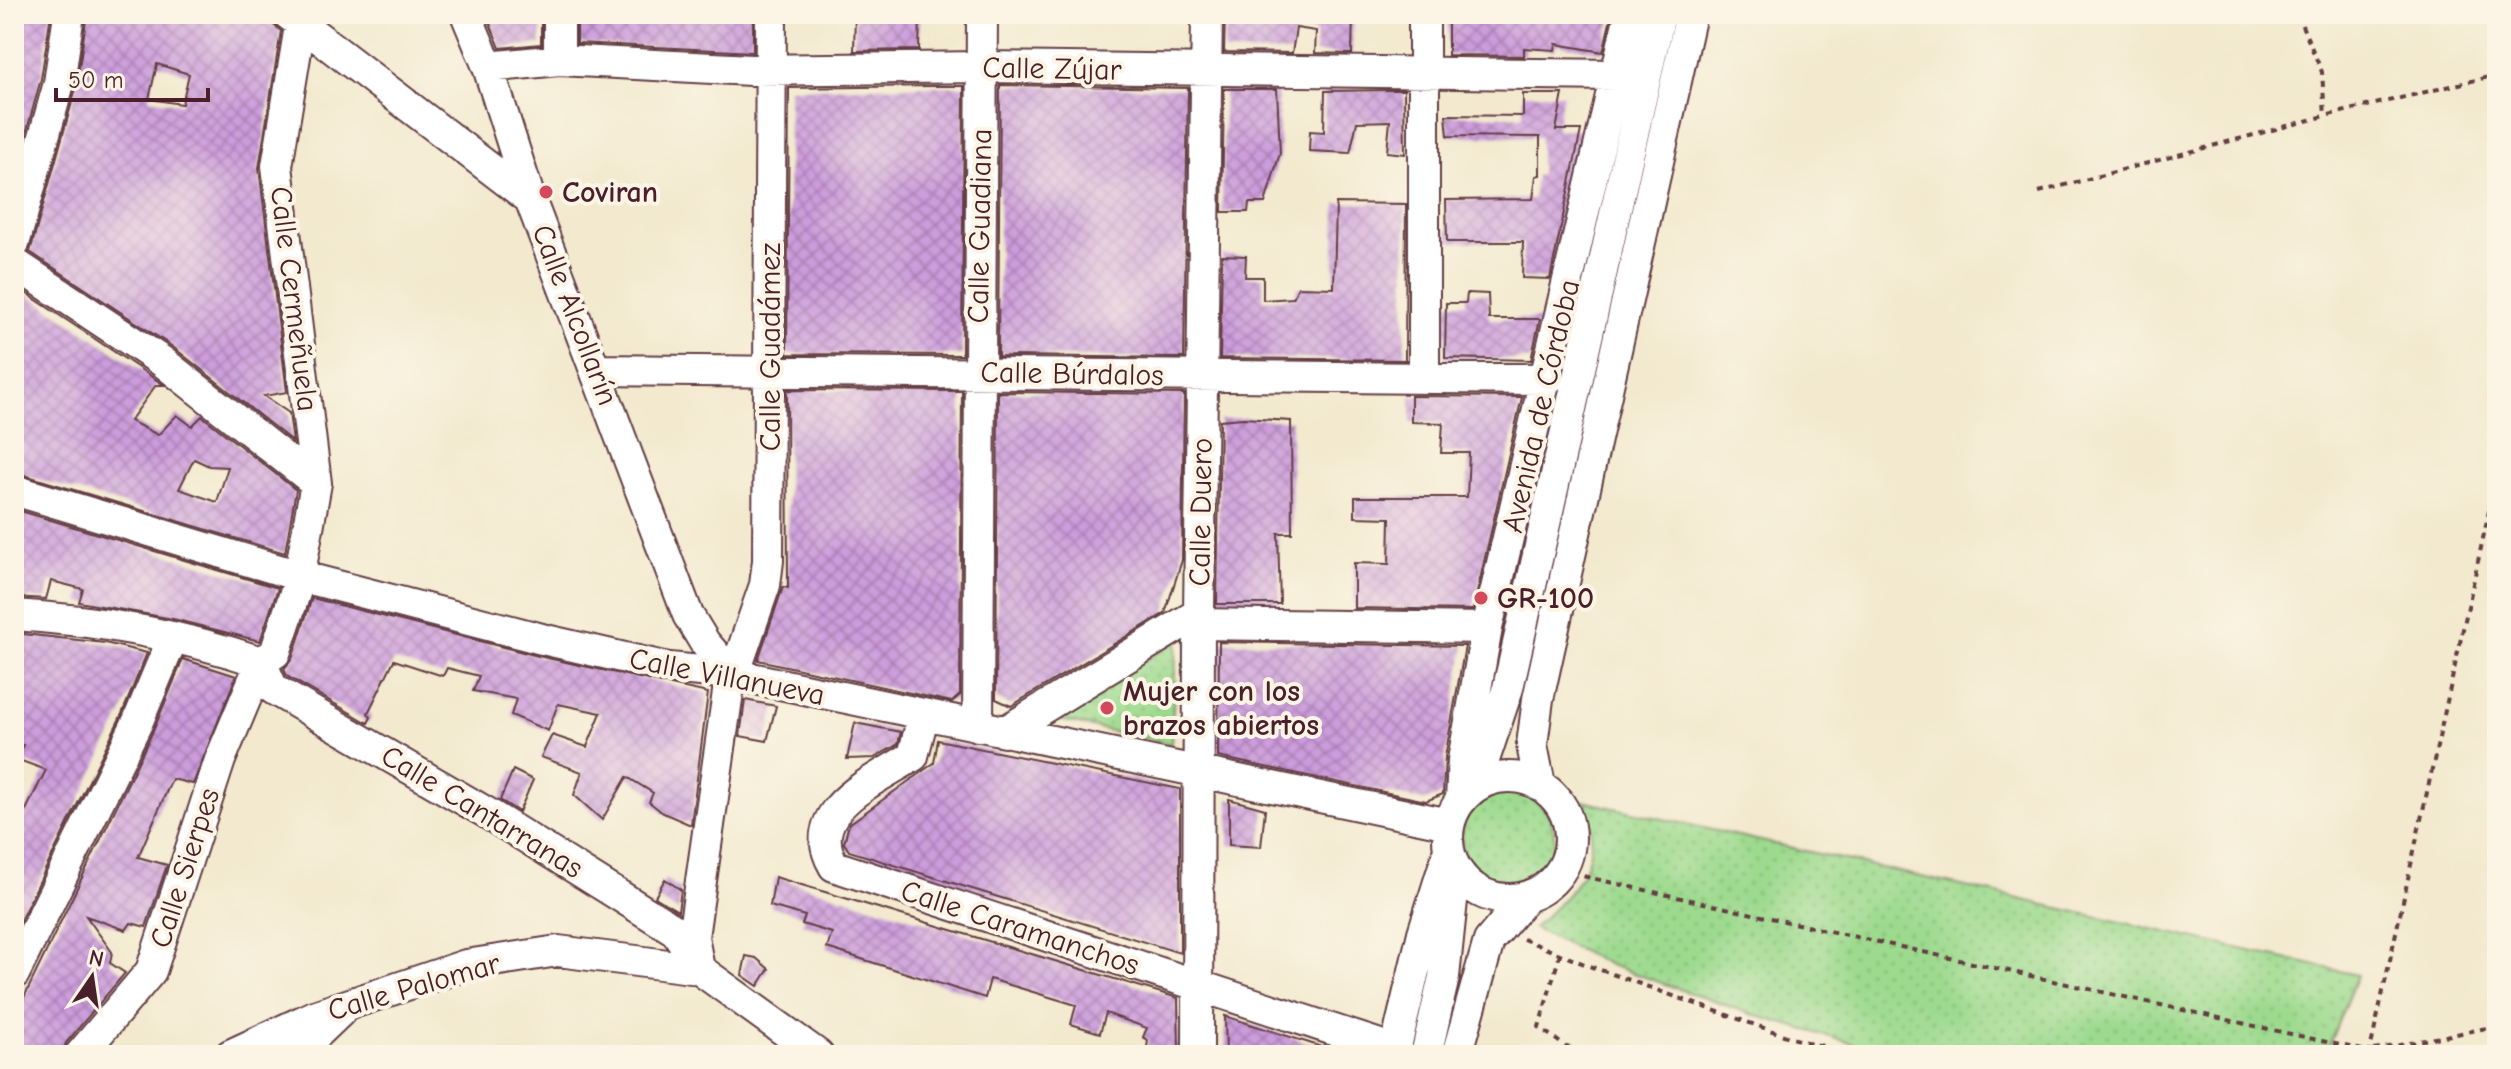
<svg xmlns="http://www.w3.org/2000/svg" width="2511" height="1069" font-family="'Comic Neue',sans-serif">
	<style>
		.grass { fill: url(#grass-dots); stroke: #747c5c; stroke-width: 2 }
		.building { fill: url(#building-cross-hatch); fill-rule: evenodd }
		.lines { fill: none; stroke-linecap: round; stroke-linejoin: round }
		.minor-casing { stroke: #633d43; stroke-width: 34 }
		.path { stroke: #633d43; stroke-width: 4; stroke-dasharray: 6 6; stroke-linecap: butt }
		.minor { stroke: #fff; stroke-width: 30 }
		.poi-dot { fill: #d1495b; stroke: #fcf5e5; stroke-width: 3 }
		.labels { text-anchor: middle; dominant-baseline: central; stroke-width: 8; stroke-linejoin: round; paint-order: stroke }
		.street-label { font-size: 30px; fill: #4a1f2b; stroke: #fcf5e5 }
		.poi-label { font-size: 30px; font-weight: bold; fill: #4a1f2b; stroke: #fcf5e5; text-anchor: start }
	</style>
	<defs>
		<pattern id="grass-dots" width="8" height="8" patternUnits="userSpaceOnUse" patternTransform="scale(2)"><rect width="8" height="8" fill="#9dda8e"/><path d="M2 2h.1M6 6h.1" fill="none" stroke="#89bb7b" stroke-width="1.8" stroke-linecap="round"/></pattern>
		<pattern id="building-cross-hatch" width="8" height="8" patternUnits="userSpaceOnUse" patternTransform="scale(2)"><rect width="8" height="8" fill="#cc9ddc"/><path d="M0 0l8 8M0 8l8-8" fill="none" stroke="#a87fb3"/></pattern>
	</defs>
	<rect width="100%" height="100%" fill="#fcf5e5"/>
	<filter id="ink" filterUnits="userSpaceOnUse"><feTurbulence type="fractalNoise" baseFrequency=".0125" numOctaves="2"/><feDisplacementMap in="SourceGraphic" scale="16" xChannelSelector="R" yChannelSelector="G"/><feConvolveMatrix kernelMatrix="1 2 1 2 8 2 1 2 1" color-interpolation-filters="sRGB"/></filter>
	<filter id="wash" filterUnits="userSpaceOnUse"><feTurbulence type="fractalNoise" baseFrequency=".006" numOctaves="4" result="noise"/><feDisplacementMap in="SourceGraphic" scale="32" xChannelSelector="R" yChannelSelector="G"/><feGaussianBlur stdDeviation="1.8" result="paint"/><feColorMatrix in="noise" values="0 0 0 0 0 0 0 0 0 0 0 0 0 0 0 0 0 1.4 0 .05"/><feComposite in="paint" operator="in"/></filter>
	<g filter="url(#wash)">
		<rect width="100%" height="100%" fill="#f2e9ce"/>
		<!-- grass -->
		<path class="grass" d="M 1177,641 L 1171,744 L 1051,718 Z
			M1462 838a46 46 0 1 1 92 0a46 46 0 1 1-92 0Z
			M 1583,801 L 2357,975 L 2327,1050 L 2299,1055 L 1893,1055 L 1754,1015 L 1610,965 L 1533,928 C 1574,891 1608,858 1583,801 Z"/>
		<g id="blocks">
			<!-- building -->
			<path class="building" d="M 14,14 L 51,14 L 41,79 L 14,177 Z
				M 87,14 L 122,14 L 153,21 L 155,14 L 260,14 L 281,31 L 259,168 L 287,392 L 264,396 L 289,413 L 293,442 L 173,347 L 30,252 L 76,88 ZM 157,64 L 189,74 L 182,104 L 149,99 Z
				M 486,14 L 541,14 L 541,44 L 500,48 Z
				M 577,14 L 753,14 L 753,52 L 577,43 Z
				M 855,14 L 920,14 L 919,50 L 854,51 Z
				M 1225,14 L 1353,14 L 1352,54 L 1315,53 L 1316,31 L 1296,28 L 1292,53 L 1224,52 Z
				M 1448,14 L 1612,14 L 1603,52 L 1556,44 L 1555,50 L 1524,48 L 1524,56 L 1448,55 Z
				M 1000,85 L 1188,88 L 1184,358 L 998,356 Z
				M 935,86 L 964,86 L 962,355 L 787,354 L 789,88 Z
				M 1224,89 L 1277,89 L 1280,153 L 1265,203 L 1249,203 L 1248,212 L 1222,212 Z
				M 1393,90 L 1404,90 L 1405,154 L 1387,152 L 1390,121 L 1357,122 L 1350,153 L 1309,151 L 1310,131 L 1324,132 L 1325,91 Z
				M 1523,94 L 1563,94 L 1556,130 L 1581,130 L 1550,279 L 1522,278 L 1523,242 L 1447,242 L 1446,200 L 1533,199 L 1536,176 L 1540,175 L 1540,137 L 1448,136 L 1446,115 L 1523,116 Z
				M 1336,203 L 1406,204 L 1405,360 L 1220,358 L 1222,255 L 1246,256 L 1245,277 L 1263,277 L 1263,300 L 1293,298 L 1298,287 L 1334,288 Z
				M 14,285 L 164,385 L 156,385 L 130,421 L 158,435 L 177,415 L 192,426 L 202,416 L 296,490 L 285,553 L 14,472 ZM 194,459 L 209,466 L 228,467 L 217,502 L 179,489 Z
				M 1467,293 L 1488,294 L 1489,319 L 1540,319 L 1531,360 L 1445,358 L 1446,303 L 1466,303 Z
				M 787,390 L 962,391 L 960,695 L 952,702 L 758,660 L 783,587 L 788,588 Z
				M 998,392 L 1184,394 L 1182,560 L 1165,613 L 1011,706 L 996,699 Z
				M 1411,396 L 1522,397 L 1473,610 L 1354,608 L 1354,563 L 1389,564 L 1390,518 L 1355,517 L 1355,497 L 1467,497 L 1469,453 L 1441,453 L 1443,423 L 1411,422 Z
				M 1243,418 L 1291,421 L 1292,533 L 1278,533 L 1280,604 L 1217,604 L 1220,420 Z
				M 14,509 L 278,588 L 260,641 L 173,619 L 79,602 L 83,589 L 51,581 L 46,599 L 14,597 Z
				M 312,598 L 538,656 L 708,693 L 691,825 L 663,813 L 649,802 L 653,793 L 627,777 L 602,820 L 574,795 L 582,772 L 541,757 L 552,735 L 587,747 L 601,713 L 558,704 L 548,731 L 511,715 L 516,699 L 473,691 L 479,676 L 447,668 L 443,676 L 394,660 L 368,713 L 371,717 L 368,723 L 287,676 L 284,669 L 292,659 Z
				M 14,633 L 105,643 L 147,653 L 122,714 L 14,933 L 14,834 L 46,770 L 16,759 L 23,745 L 14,744 Z
				M 1219,642 L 1465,646 L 1445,757 L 1443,794 L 1426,801 L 1218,757 Z
				M 183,659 L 236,676 L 193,784 L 172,779 L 138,857 L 167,865 L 146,927 L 131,923 L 126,930 L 86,916 L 112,952 L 110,963 L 125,973 L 66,1043 L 62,1055 L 14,1055 L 14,1018 L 154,729 Z
				M 745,700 L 776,706 L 767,741 L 740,736 Z
				M 855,723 L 901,732 L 898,744 L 874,758 L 847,759 Z
				M 938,740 L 1180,789 L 1180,953 L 849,851 L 844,843 L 849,824 L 934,763 Z
				M 513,770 L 533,780 L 519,812 L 500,800 Z
				M 1229,799 L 1265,809 L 1261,847 L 1229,845 Z
				M 775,877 L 1178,998 L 1179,1055 L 1146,1055 L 1148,1040 L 1143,1037 L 1147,1028 L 1106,1013 L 1100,1033 L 1071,1024 L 1076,1005 L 990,979 L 985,998 L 827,948 L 832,933 L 802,924 L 805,916 L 770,906 Z
				M 665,879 L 681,890 L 678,911 L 655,897 Z
				M 746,956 L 756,958 L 769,969 L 758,986 L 742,975 Z
				M 1225,1016 L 1334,1051 L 1333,1055 L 1226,1055 Z"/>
		</g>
	</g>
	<g filter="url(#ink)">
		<use href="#blocks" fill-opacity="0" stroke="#633d43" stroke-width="2"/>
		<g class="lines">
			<!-- minor casing -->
			<g class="minor-casing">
				<path id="minor" d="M 288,14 L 530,199
					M 466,14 L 488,67 L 530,199 L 688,615 L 705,643 L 732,674
					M 1424,14 L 1424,377
					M 559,60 L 559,14
					M 488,67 L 559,60 L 751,70 L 982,67 L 1616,75
					M 14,244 L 59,83 L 69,14
					M 14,263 L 163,362 L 316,483
					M 595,370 L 1548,379
					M 14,490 L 299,576 L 542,639 L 669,668 L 732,674 L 1449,824
					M 14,615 C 98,620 181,635 261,662 L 275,653 L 298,584 L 316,483 L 277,166 L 302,14
					M 1199,624 L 1487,628
					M 261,662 L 273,689 L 487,813 L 676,931 L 696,963
					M 923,717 L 913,756 C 875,781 801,810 834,866 L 1395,1050
					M 978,726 L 982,14
					M 1004,732 L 1199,613
					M1448 838a61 61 0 1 1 122 0a61 61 0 1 1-122 0Z
					M 1540,785 L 1532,745 L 1538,699 L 1691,14
					M 1475,787 L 1508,688 L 1660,14
					M 1461,799 L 1463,760 L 1487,628 L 1630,14
					M 699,969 L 693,937 L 728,692 L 765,585 L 768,561 L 771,14
					M 14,974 L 138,721 L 173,637
					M 80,1055 L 151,971 L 220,760 L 261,662
					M 230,1055 L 314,1016 L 466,965 L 558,951 L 699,969 L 818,1055
					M 295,1055 L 340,1012
					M 1198,1055 L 1199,613 L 1207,14
					M 1394,1055 L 1423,933 L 1449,850
					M 1426,1055 L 1444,977 L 1455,872
					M 1457,1055 L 1489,941 L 1526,897"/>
			</g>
			<!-- path -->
			<path class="path" d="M 2297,14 L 2322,72 L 2325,116
				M 2039,192 L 2325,116 L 2497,75
				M 1560,871 L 2385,1055
				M 1550,897 C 1589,864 1587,831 1564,789
				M 1523,939 L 1592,967 L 1792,1038 L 1857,1055
				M 1560,954 L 1539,1027 L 1566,1047 L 1608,1055
				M 2374,1050 L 2497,1026
				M 2345,1055 L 2365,1051
				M 2369,1055 L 2497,475
				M 2471,1055 L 2497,1051"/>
			<!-- minor -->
			<use href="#minor" class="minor"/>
		</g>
	</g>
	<!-- markers -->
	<g class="poi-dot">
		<circle cx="546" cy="192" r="8"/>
		<circle cx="1481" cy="598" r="8"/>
		<circle cx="1107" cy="708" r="8"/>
	</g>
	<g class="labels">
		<!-- street labels -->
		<g class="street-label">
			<text transform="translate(1052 69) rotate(1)">Calle Zújar</text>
			<text transform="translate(980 226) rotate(-89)">Calle Guadiana</text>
			<text transform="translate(294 299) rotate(83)">Calle Cermeñuela</text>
			<text transform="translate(575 315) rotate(69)">Calle Alcollarín</text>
			<text transform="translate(770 347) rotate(-90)">Calle Guadámez</text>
			<text transform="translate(1072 374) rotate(1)">Calle Búrdalos</text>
			<text transform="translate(1541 406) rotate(-77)">Avenida de Córdoba</text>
			<text transform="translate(1201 512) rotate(-89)">Calle Duero</text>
			<text transform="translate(727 677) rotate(11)">Calle Villanueva</text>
			<text transform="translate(482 812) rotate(31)">Calle Cantarranas</text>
			<text transform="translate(185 868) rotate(-72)">Calle Sierpes</text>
			<text transform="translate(1020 928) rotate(18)">Calle Caramanchos</text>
			<text transform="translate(414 987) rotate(-16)">Calle Palomar</text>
		</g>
		<!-- poi labels -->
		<g class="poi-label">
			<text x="562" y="192">Coviran</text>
			<text x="1497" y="598">GR-100</text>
			<text x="1123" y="691">Mujer con los<tspan x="1123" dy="34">brazos abiertos</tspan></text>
		</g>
	</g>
	<!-- margin -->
	<rect width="2511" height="1069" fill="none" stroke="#fcf5e5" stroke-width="48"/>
	<!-- north arrow -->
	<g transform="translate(92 977) rotate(13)" stroke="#fcf5e5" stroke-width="6" paint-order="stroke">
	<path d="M0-6L14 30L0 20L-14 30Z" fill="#4a1f2b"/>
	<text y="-12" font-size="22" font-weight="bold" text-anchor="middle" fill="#4a1f2b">N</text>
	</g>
	<!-- scale -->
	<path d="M56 88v12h152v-12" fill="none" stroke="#4a1f2b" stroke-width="4"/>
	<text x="68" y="88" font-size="24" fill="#4a1f2b" stroke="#fcf5e5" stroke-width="6" paint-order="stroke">50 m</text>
</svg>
